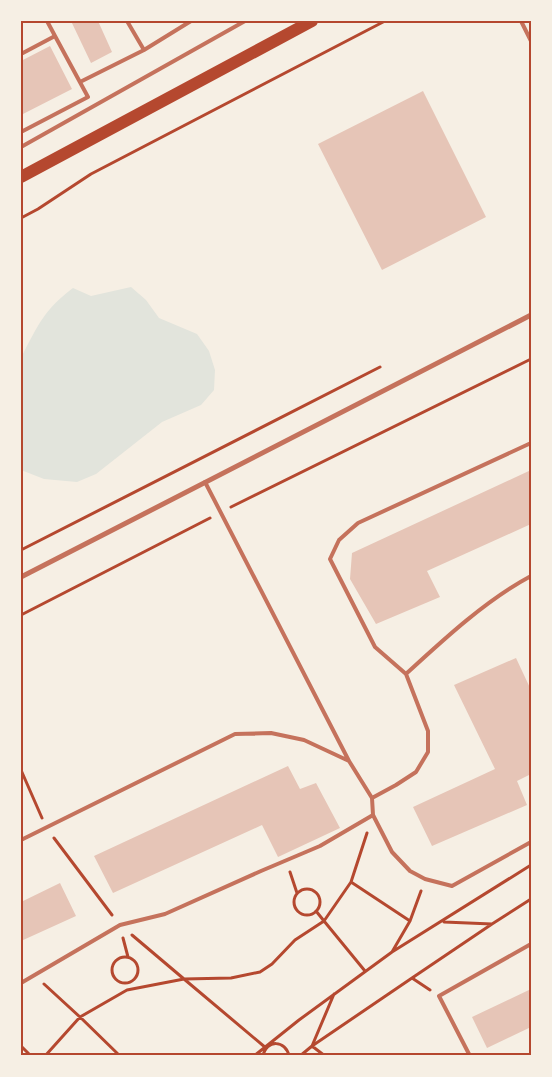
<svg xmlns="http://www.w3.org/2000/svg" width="552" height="1077" font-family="Montserrat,sans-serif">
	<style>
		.green { fill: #e2e4dc }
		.building { fill: #e6c5b7 }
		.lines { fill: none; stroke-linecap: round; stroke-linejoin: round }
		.path { stroke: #b5482f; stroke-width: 3 }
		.service { stroke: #c5725c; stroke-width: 4 }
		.minor { stroke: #c5725c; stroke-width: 5 }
		.primary { stroke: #b5482f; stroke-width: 12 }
		.neatline { fill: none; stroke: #b5482f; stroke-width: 2 }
	</style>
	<rect width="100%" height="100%" fill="#f6efe4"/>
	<!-- green -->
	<path class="green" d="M 131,287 L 146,300 L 159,318 L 197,334 L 209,351 L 215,370 L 214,390 L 201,405 L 162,422 L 96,474 L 77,482 L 44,479 L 21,470 L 21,361 L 22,356 C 38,325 44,310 73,288 L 91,296 Z"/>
	<!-- building -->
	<path class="building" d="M 71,21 L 98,21 L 112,52 L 91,63 Z
		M 50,46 L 72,89 L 21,115 L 21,61 Z
		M 423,91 L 486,217 L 382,270 L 318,144 Z
		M 531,470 L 531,524 L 427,571 L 440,597 L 376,624 L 350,579 L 352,553 Z
		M 516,658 L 531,690 L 531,774 L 517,781 L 527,805 L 432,846 L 413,807 L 495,769 L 454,685 Z
		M 288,766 L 300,789 L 316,783 L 340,828 L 278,857 L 262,825 L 113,893 L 94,856 Z
		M 60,883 L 76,916 L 21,941 L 21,902 Z
		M 531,989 L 531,1027 L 487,1048 L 472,1017 Z"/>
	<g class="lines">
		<!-- path -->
		<path class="path" d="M 21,218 L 38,209 L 91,174 L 385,21
			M 231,507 L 531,359
			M 21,550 L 380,367
			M 21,615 L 210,518
			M 21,770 L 42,818
			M 54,838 L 112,915
			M 290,872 L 297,893
			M 351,882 L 367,833
			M294 902a13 13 0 1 1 26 0a13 13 0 1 1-26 0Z
			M 421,891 L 410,921 L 392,952 L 531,865
			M 492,924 L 531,899
			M 132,935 L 184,979 L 231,978 L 260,972 L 272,964 L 295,940 L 324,921 L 316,911
			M 123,938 L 128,957
			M112 970a13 13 0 1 1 26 0a13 13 0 1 1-26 0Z
			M 365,971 L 324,921 L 351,882 L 410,921
			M 44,984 L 80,1017 L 120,1056
			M 430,990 L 412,978 L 492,924 L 444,922
			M 21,1046 L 31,1056
			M 45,1056 L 80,1017 L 127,990 L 184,979 L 266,1048
			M 254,1056 L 299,1020 L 392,952
			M 263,1056 C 266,1039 286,1040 289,1056
			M 300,1056 L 312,1046 L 334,994
			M 325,1056 L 312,1046 L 412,978"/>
		<!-- service -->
		<path class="service" d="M 47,21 L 55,36
			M 127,21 L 144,50
			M 521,21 L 531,41
			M 21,54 L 55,36 L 88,97 L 21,132
			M 80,82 L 144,50 L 191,21
			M 21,147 L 245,21
			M 406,674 C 443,640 486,600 531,576
			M 349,761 L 372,798 L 396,785 L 416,772 L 428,752 L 428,731 L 406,674 L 375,647 L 330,559 L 339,540 L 358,523 L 531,443
			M 372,798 L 373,815 L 392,852 L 410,871 L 425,879 L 452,886 L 531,842
			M 21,840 L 235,734 L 271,733 L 304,740 L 349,761 L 205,482
			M 21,983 L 120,925 L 165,914 L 261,871 L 320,846 L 373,815
			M 470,1056 L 439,996 L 531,944"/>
		<!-- minor -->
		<path class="minor" d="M 21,577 L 531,315"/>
		<!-- primary -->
		<path class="primary" d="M 21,177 L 312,21"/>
	</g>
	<!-- border -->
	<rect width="552" height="1077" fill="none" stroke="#f6efe4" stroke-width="45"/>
	<rect x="22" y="22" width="508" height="1032" class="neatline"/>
</svg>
